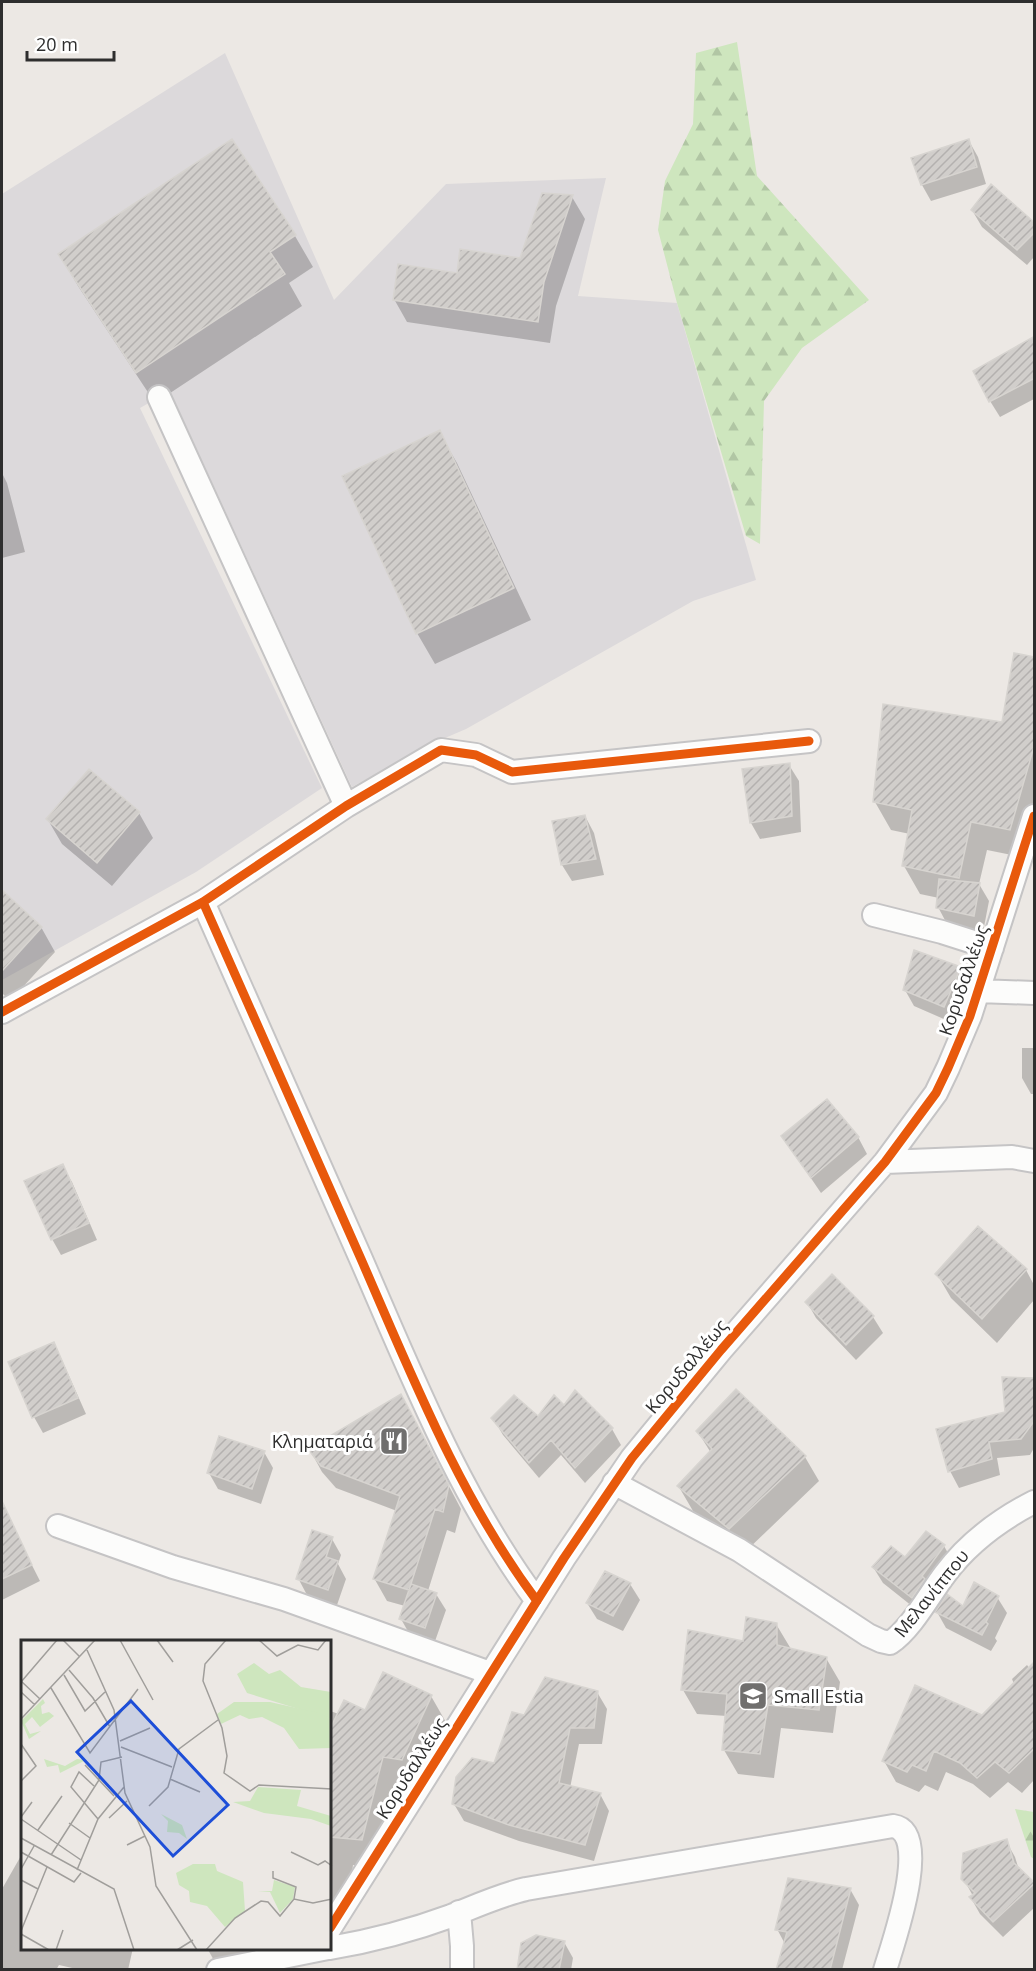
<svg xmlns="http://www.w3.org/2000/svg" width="1036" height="1971" font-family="'Open Sans',sans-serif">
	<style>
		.industrial { fill: #dcd9db }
		.forest { fill: url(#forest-firs) }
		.shadow { fill: #0003 }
		.building { fill: url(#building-hatch); stroke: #d7d4d0; stroke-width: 1.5 }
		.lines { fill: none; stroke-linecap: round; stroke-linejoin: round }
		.minor-casing { stroke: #c5c4c5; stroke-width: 26 }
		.minor { stroke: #fcfcfb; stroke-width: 22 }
		.cycleway-casing { stroke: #fff; stroke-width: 13 }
		.cycleway { stroke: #e8590c; stroke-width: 9 }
		.labels { text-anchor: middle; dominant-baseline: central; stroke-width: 6; stroke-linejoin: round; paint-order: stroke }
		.street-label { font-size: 18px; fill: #2e2e2e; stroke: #fff }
		.poi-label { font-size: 18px; fill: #2e2e2e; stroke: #fff; text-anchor: end }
		.inset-road { fill: none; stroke: #a09e9b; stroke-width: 1.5 }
		.view { fill: #1d4ed8; fill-opacity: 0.15; stroke: #1d4ed8; stroke-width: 3 }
		.inset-edge { fill: none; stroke: #2e2e2e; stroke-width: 3 }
	</style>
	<defs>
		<pattern id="forest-firs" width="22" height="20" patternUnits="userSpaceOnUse" patternTransform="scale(1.5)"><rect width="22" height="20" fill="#cee6be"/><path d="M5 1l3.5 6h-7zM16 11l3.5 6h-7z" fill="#b1c6a4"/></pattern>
		<pattern id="building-hatch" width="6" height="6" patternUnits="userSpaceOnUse" patternTransform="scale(1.5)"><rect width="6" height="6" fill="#d1cecb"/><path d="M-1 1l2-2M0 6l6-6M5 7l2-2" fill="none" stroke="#b4b1af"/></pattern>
	</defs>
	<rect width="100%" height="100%" fill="#ece8e4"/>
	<!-- industrial -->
	<path class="industrial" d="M 225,53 L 334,300 L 446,184 L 606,178 L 578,296 L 677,303 L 756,580 L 693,601 L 466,729 L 431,744 L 352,787 L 170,391 L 140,408 L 322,788 L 196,872 L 2,980 L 2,194 Z"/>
	<!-- forest -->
	<path class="forest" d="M 737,42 L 757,176 L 869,300 L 802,348 L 764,401 L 760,544 L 746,536 L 677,303 L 658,230 L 665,181 L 693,124 L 696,53 Z
		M 1015,1809 L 1034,1812 L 1034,1859 L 1031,1857 Z"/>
	<!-- shadow -->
	<path class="shadow" d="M 969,141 L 978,157 L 986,184 L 931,201 L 922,185 L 913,159 Z
		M 572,197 L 585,219 L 556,306 L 550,343 L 407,322 L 394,299 L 458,275 L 521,259 Z
		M 972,210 L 1034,225 L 1034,257 L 1027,265 L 982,227 Z
		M 295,236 L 313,267 L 289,283 L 302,306 L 155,403 L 78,286 L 60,255 Z
		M 1034,338 L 1034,399 L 1000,417 L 990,401 Z
		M 439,432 L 457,463 L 531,620 L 435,664 L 417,633 Z
		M 2,473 L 7,483 L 25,552 L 2,558 Z
		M 1034,658 L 1034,827 L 1026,858 L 987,850 L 979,884 L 989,901 L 983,932 L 947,924 L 938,907 L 939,898 L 920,894 L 904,866 L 910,834 L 891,830 L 875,802 L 1003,724 Z
		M 789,765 L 799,781 L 801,832 L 760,839 L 751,823 Z
		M 89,771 L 139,813 L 153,838 L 112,886 L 62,844 L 48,820 Z
		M 585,816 L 594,833 L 604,875 L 572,881 L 562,865 Z
		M 2,892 L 41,927 L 55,952 L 10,1001 L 2,993 Z
		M 960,968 L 969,985 L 953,1023 L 914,1006 L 905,990 Z
		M 1022,1048 L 1034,1048 L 1034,1094 L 1031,1094 L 1022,1078 Z
		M 783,1137 L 858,1137 L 867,1154 L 821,1193 Z
		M 62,1166 L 72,1182 L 97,1240 L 61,1255 L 52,1239 Z
		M 978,1228 L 1026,1270 L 1034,1285 L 1034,1300 L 997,1343 L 951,1298 L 937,1274 Z
		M 832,1276 L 873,1317 L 883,1333 L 856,1360 L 816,1318 L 807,1302 Z
		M 53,1344 L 62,1360 L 86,1414 L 43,1433 L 34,1417 Z
		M 1034,1380 L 1034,1448 L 1030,1455 L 997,1458 L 1000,1475 L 959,1488 L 950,1471 L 1006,1414 Z
		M 564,1407 L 612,1429 L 621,1445 L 585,1483 L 561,1455 L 539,1478 L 503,1435 L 493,1418 L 538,1418 Z
		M 413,1418 L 461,1509 L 455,1533 L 447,1530 L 428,1591 L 436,1594 L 446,1610 L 434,1644 L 410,1635 L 401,1619 L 405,1606 L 387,1601 L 374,1578 L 397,1511 L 336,1488 L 322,1472 L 310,1450 Z
		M 698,1432 L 805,1457 L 819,1481 L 744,1553 L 693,1511 L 679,1487 L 711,1453 Z
		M 264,1452 L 273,1468 L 261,1504 L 218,1489 L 209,1473 Z
		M 5,1512 L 40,1581 L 2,1600 L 2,1514 Z
		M 332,1539 L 341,1555 L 338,1564 L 346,1579 L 337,1605 L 307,1595 L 298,1578 Z
		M 944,1546 L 953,1562 L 922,1614 L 883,1583 L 873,1567 L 905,1559 Z
		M 630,1584 L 640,1600 L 623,1631 L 597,1619 L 587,1603 Z
		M 997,1597 L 1007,1613 L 995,1638 L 997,1641 L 991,1651 L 946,1628 L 937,1612 L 964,1608 Z
		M 776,1624 L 791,1649 L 826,1658 L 840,1682 L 833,1733 L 781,1728 L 774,1778 L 738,1774 L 724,1750 L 727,1716 L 697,1714 L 683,1690 L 744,1642 Z
		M 1027,1665 L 1034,1674 L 1034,1780 L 1022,1793 L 1008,1782 L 990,1798 L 973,1784 L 946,1772 L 938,1791 L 925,1785 L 919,1792 L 896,1782 L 884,1761 L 983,1717 L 1014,1684 L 1012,1679 Z
		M 597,1692 L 607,1709 L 602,1744 L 579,1744 L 570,1788 L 600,1794 L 609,1811 L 594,1861 L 519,1841 L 464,1821 L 454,1804 L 495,1765 L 524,1717 Z
		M 431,1696 L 447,1724 L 417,1787 L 399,1785 L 377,1868 L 353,1865 L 345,1926 L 330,1937 L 330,1711 L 339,1714 L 365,1712 Z
		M 1006,1841 L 1015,1857 L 1019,1870 L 1034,1885 L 1034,1908 L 1003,1937 L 980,1914 L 971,1898 L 973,1896 L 963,1878 Z
		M 22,1854 L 22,1948 L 133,1948 L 128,1970 L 81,1970 L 59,1965 L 56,1970 L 2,1970 L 2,1889 Z
		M 850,1889 L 859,1905 L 842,1970 L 778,1970 L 785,1944 L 777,1929 Z
		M 564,1942 L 573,1958 L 571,1970 L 518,1970 Z
		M 207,1948 L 256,1948 L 250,1969 L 216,1964 Z"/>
	<!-- building -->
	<path class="building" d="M 232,139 L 296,235 L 270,252 L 285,274 L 136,373 L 58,254 Z
		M 969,139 L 977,167 L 921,185 L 911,158 Z
		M 991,184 L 1035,223 L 1035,232 L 1017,250 L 971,210 Z
		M 542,193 L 573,195 L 544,282 L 538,322 L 393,300 L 398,264 L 457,273 L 460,249 L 520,258 Z
		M 1035,336 L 1035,378 L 989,402 L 973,371 Z
		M 440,430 L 514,588 L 416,634 L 342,476 Z
		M 1014,653 L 1035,657 L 1035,743 L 1010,830 L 971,822 L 959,878 L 902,866 L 912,810 L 873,802 L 883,704 L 1002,722 Z
		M 790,763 L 792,816 L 750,823 L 742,769 Z
		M 89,769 L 140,812 L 97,863 L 46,819 Z
		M 585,815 L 596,859 L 561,865 L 552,821 Z
		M 939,879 L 980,883 L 974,916 L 936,908 Z
		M 2,890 L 42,927 L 2,971 Z
		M 914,950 L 961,967 L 944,1007 L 903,990 Z
		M 827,1099 L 859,1137 L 811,1178 L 781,1136 Z
		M 63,1164 L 89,1223 L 51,1240 L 24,1181 Z
		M 978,1226 L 1027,1269 L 982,1319 L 935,1274 Z
		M 832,1274 L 874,1316 L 846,1345 L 805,1302 Z
		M 54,1342 L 78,1398 L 32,1418 L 8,1362 Z
		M 1002,1377 L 1035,1378 L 1035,1420 L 1021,1439 L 989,1442 L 992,1459 L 948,1472 L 936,1429 L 1005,1412 Z
		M 736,1389 L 806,1456 L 729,1529 L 677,1486 L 712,1449 L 696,1431 Z
		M 575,1390 L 613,1428 L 575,1468 L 551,1440 L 529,1463 L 491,1418 L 514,1395 L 538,1416 L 554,1395 L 564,1405 Z
		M 401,1394 L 449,1485 L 443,1512 L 435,1509 L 409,1590 L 373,1579 L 400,1496 L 321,1466 L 308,1449 Z
		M 219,1436 L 265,1451 L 252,1489 L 207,1473 Z
		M 2,1501 L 32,1565 L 2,1579 Z
		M 312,1530 L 333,1537 L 326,1557 L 338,1561 L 328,1590 L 296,1579 Z
		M 926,1531 L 945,1545 L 922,1576 L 925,1579 L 912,1598 L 872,1567 L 891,1546 L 905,1557 Z
		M 605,1571 L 631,1583 L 613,1616 L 586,1603 Z
		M 974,1582 L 999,1596 L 986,1622 L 988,1624 L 982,1635 L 935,1612 L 947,1594 L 963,1606 Z
		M 411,1584 L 437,1593 L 425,1628 L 399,1619 Z
		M 746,1617 L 777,1623 L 777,1645 L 827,1657 L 819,1710 L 768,1705 L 760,1754 L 722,1750 L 727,1694 L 681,1690 L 688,1630 L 743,1641 Z
		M 1035,1661 L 1035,1748 L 1009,1773 L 995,1762 L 977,1778 L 960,1763 L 934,1751 L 926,1771 L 912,1765 L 907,1772 L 882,1761 L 915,1685 L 982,1715 Z
		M 383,1672 L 432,1695 L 402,1760 L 383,1757 L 362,1840 L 330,1837 L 330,1729 L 344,1700 L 365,1710 Z
		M 545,1677 L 598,1691 L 594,1728 L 570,1728 L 559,1783 L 601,1793 L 585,1845 L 509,1825 L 452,1804 L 456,1777 L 472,1758 L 494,1763 L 512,1712 L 524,1715 Z
		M 1007,1839 L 1014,1863 L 1035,1883 L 993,1922 L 969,1897 L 975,1893 L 961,1879 L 963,1853 Z
		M 788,1878 L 851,1888 L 830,1970 L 776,1970 L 787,1932 L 775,1930 Z
		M 536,1935 L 565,1941 L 559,1970 L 517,1970 L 521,1943 Z"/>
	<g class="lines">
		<!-- minor casing -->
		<g class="minor-casing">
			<path id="minor" d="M 159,397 L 346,806
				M 203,902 C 256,1020 309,1139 361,1259 C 412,1376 460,1498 537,1601
				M 874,915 L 942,932 L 992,948
				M 978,991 L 1034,993
				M 2,1012 L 203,902 L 346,806 L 441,750 L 476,755 L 512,772 L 809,741
				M 885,1162 L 1012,1157 L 1034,1161
				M 614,1483 L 739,1550 L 868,1635 L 881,1641 L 890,1643 C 912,1628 929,1595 945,1574 C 969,1542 999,1520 1034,1502
				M 58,1526 L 173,1567 L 284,1599 L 490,1673
				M 459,1912 L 462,1946 L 462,1970
				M 330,1928 L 564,1558 L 632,1458 L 721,1350 L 885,1162 L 936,1093 L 948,1068 L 970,1016 L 1034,816
				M 330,1948 C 371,1941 413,1930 451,1916 C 476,1906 500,1895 526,1889 L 893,1826 C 933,1832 892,1946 885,1970
				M 218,1970 L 328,1948"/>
		</g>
		<!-- minor -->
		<use href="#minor" class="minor"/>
		<!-- cycleway casing -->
		<g class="cycleway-casing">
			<path id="cycleway" d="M 203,902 C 256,1020 309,1139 361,1259 C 412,1376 460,1498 537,1601
				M 2,1012 L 203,902 L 346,806 L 441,750 L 476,755 L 512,772 L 809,741
				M 330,1928 L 564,1558 L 632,1458 L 721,1350 L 885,1162 L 936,1093 L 948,1068 L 970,1016 L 1034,816"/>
		</g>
		<!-- cycleway -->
		<use href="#cycleway" class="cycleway"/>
	</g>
	<!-- icons -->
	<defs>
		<g id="restaurant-square" transform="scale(1.5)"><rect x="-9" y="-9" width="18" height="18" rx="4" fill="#706f6e" stroke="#fff"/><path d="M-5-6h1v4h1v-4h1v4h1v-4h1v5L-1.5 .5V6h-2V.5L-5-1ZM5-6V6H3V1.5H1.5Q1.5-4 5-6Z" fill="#fff"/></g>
		<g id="school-square" transform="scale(1.5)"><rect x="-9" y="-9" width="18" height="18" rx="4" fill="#706f6e" stroke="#fff"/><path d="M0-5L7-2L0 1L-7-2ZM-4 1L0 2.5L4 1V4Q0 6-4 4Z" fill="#fff"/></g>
	</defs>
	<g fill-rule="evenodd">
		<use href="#restaurant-square" x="394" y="1441"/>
		<use href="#school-square" x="753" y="1696"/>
	</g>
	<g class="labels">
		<!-- street labels -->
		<g class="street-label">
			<text transform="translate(963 980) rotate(-71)">Κορυδαλλέως</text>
			<text transform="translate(686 1366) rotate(-50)">Κορυδαλλέως</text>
			<text transform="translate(931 1593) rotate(-51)">Μελανίππου</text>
			<text transform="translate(411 1768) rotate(-58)">Κορυδαλλέως</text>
		</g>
		<!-- poi labels -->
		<g class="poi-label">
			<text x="373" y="1441">Κληματαριά</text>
			<text x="774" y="1696" text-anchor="start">Small Estia</text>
		</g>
	</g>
	<!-- overview -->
	<g transform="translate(21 1640)">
		<rect width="310" height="310" fill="#ece8e4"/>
		<path d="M 233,23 L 248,34 L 259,30 L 280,47 L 310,52 L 310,79 L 226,53 L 216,34 ZM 172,224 L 194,224 L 196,231 L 222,242 L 224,271 L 204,287 L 186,266 L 169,262 L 168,251 L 158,245 L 155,233 ZM 253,240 L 274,247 L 272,259 L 259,273 L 249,252 L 237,251 L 251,251 Z" fill="#cee6be"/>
		<path d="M 22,59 L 24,63 L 20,66 L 21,74 L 28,72 L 33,76 L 19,87 L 11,77 L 4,84 L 9,94 L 20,91 L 8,99 L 0,81 ZM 213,62 L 249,62 L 298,73 L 310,79 L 310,108 L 278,109 L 263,88 L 241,77 L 228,79 L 219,75 L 200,84 L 196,74 ZM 23,119 L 44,126 L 56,119 L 65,120 L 39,133 L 37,125 L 26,127 ZM 237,147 L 280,150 L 276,166 L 310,176 L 310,186 L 290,179 L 243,173 L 212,162 L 229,161 ZM 140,174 L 161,185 L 166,199 L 158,193 L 146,192 L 147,181 Z" fill="#cee6be"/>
		<path class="inset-road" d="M 42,0 L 58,16M 99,0 L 132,60M 136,0 L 152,22M 205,0 L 184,24 L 182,41 L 201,88 L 206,116 L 203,133 L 229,151 L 238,145 L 311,149M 238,0 L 256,16 L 277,5 L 297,10 L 305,0M 66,10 L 93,70 L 104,153 L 129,207 L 135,246 L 176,310M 48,30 L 72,58 L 89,87M 43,35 L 64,71 L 84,52M 0,41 L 19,59M 0,42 L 36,0M 30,48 L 69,113 L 117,49M 0,52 L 14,65M 0,79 L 74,0M 99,101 L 129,88M 0,104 L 15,126 L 0,141M 100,107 L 151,127M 64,125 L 93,156M 149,139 L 179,152M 73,146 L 58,132 L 50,147 L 77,179M 128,166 L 147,147 L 158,109 L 197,80M 0,177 L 11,162M 88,178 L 106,161M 0,179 L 60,220M 48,183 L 69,198M 17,190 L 41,156M 0,198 L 93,249 L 113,310M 106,205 L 124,196M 0,212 L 53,242 L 60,233M 270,212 L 297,225 L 304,221 L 311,226M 30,215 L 78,140 L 80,122 L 101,117M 0,229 L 13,206M 56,230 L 77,179 L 103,147M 252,231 L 252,238 L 275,247 L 273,259M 0,240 L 17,249M 0,291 L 26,227M 0,294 L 28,310M 35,310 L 42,290M 156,310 L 172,300M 185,310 L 214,278 L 240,261 L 247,262 L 259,276 L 273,259 L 292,263 L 311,259"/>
		<path class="view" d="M 110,61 L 207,165 L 152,216 L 56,112 Z"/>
		<rect width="310" height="310" class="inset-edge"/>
	</g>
	<!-- border -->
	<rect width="1036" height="1971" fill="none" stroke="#2e2e2e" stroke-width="6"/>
	<!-- scale -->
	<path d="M27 51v9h87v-9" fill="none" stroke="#2e2e2e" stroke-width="3"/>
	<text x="36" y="51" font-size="18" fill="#2e2e2e" stroke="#ffffff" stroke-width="4.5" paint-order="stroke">20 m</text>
</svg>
